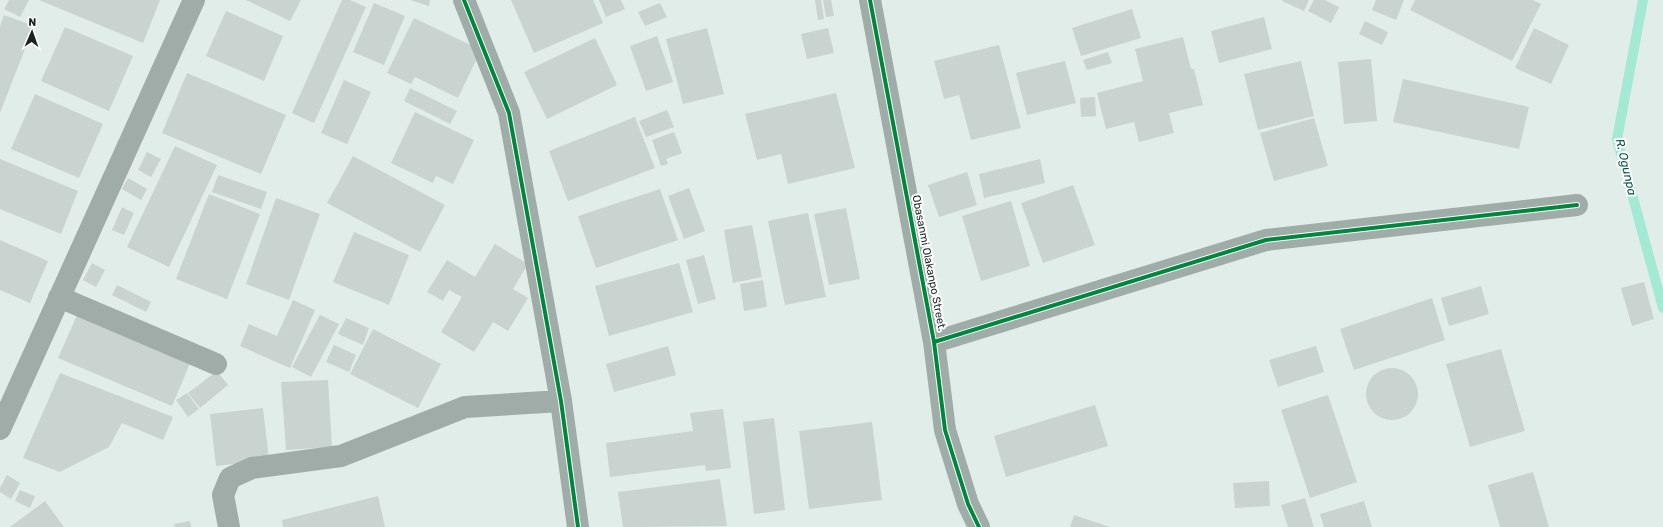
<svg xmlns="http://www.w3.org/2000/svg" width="1663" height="527" font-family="Rubik,sans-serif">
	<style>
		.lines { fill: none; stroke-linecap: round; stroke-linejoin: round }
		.stream { stroke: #a3e9d3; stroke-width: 10 }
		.building { fill: #c9d4d0 }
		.minor { stroke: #9faca8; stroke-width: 22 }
		.cycleway-casing { stroke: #fff; stroke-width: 6 }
		.cycleway { stroke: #00873e; stroke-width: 4 }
		.labels { text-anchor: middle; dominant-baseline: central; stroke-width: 4; stroke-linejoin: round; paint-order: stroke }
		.street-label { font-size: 11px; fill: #1b2421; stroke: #fff }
		.water-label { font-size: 12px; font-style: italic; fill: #005542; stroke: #fff }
	</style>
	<rect width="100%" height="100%" fill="#e0ede9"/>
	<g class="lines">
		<!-- stream -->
		<path class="stream" d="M 1643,0 L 1617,139 L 1663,308"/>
	</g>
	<!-- building -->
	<path class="building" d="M 9,0 L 29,0 L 20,17 L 4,9 Z
		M 39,0 L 160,0 L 143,43 Z
		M 246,0 L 301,0 L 290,21 Z
		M 342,0 L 350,0 L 366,7 L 314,123 L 292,113 Z
		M 410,0 L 430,0 L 429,6 Z
		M 511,0 L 593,0 L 603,23 L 534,53 Z
		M 599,0 L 621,0 L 625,9 L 606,17 Z
		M 815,0 L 821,0 L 824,19 L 818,20 Z
		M 823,0 L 831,0 L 834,16 L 826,17 Z
		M 1283,0 L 1309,0 L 1304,11 L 1282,1 Z
		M 1314,0 L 1325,0 L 1339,7 L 1331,23 L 1308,11 Z
		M 1376,0 L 1404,0 L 1396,20 L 1372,10 Z
		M 1415,0 L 1533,0 L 1541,4 L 1512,61 L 1410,10 Z
		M 374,3 L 405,16 L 384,65 L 353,52 Z
		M 660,3 L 667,17 L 645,26 L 638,12 Z
		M 1132,9 L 1141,38 L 1081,56 L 1072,28 Z
		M 226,11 L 283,36 L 264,81 L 206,56 Z
		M 4,15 L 34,26 L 0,113 L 0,26 Z
		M 1264,17 L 1272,49 L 1219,63 L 1211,31 Z
		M 414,18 L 481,50 L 458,98 L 415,77 L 411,84 L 387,73 Z
		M 1365,21 L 1388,32 L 1382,45 L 1359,34 Z
		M 65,27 L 133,56 L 109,111 L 41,81 Z
		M 707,28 L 724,94 L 683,104 L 666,39 Z
		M 828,28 L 834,53 L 807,59 L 801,34 Z
		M 1534,28 L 1569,45 L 1551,84 L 1515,68 Z
		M 657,36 L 673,82 L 646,91 L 630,46 Z
		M 1183,37 L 1191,69 L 1194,69 L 1203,105 L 1169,113 L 1174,133 L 1139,142 L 1134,122 L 1106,129 L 1097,93 L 1143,81 L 1135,49 Z
		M 595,38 L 617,85 L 547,119 L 524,72 Z
		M 999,45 L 1021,128 L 971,140 L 959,95 L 944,99 L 934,61 Z
		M 1108,52 L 1112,63 L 1087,70 L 1083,60 Z
		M 1371,59 L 1377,121 L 1344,124 L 1338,62 Z
		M 1065,61 L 1076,103 L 1027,115 L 1016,73 Z
		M 1301,61 L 1314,116 L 1258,130 L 1244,74 Z
		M 187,73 L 286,115 L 261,174 L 162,133 Z
		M 1403,79 L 1529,107 L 1519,149 L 1393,122 Z
		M 344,80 L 371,92 L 347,144 L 321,133 Z
		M 410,88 L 457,111 L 450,124 L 404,101 Z
		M 836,93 L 855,168 L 788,184 L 781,154 L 757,160 L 745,114 Z
		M 35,94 L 103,124 L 79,178 L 11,149 Z
		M 1095,97 L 1096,116 L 1081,117 L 1080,98 Z
		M 667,110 L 674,127 L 646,137 L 639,121 Z
		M 415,112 L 474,140 L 453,184 L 436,176 L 433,183 L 391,163 Z
		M 635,117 L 655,168 L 568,201 L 549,151 Z
		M 1314,118 L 1328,166 L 1274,181 L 1260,133 Z
		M 674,132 L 682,153 L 666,159 L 668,164 L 661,166 L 652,140 Z
		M 175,146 L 217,165 L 169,267 L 127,247 Z
		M 147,152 L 161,159 L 151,177 L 138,170 Z
		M 353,156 L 445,205 L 420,252 L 327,203 Z
		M 0,159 L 78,191 L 61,234 L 0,209 Z
		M 1040,159 L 1045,183 L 984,198 L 979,174 Z
		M 967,172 L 977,205 L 939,217 L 928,185 Z
		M 218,175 L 267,192 L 261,209 L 212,192 Z
		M 128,178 L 147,189 L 141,200 L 122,189 Z
		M 1073,185 L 1095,245 L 1043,263 L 1021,203 Z
		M 689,188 L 705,231 L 684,239 L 668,196 Z
		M 660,189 L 678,240 L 596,268 L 578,216 Z
		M 209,194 L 260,214 L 227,299 L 176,279 Z
		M 276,198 L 320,214 L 289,300 L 246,284 Z
		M 1011,201 L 1030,266 L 981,281 L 962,216 Z
		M 122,207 L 134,213 L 124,235 L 112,230 Z
		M 846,208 L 860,279 L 829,285 L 814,214 Z
		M 808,213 L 826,297 L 785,305 L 768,221 Z
		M 752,225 L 762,277 L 733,283 L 724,230 Z
		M 354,232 L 409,255 L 389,305 L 333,282 Z
		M 0,240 L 48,261 L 30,303 L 0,290 Z
		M 495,244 L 528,264 L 513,289 L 528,298 L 508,331 L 493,322 L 474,352 L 441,332 L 462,297 L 449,290 L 443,301 L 427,292 L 447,260 L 475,277 Z
		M 704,255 L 716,299 L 698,304 L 686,260 Z
		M 92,263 L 105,270 L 96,287 L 83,280 Z
		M 679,263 L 693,312 L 609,336 L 595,286 Z
		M 763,280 L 767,307 L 744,311 L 740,284 Z
		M 1644,282 L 1654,319 L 1632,326 L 1621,288 Z
		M 117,285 L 151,302 L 146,312 L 112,295 Z
		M 1481,286 L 1489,314 L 1449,326 L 1441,298 Z
		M 1432,298 L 1445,340 L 1354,370 L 1340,329 Z
		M 293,300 L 315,310 L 290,368 L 240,346 L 249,324 L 277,336 Z
		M 78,313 L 191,361 L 172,406 L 58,358 Z
		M 320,315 L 339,324 L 311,377 L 292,367 Z
		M 346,318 L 369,328 L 363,345 L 338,334 Z
		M 373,329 L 441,364 L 418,408 L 350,374 Z
		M 334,345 L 356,355 L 349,372 L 326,362 Z
		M 668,346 L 676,375 L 614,392 L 606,364 Z
		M 1316,346 L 1324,372 L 1278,387 L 1269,360 Z
		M 1501,349 L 1525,431 L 1470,447 L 1446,364 Z
		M1366 394a26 26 0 1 1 52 0a26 26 0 1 1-52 0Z
		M 217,371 L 228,385 L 200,408 L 188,393 Z
		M 60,373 L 173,417 L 163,440 L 122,423 L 109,447 L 60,472 L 23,458 Z
		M 328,380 L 332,447 L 286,450 L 281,382 Z
		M 187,393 L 199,409 L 188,417 L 176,400 Z
		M 1328,395 L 1357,482 L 1310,498 L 1281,410 Z
		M 1095,405 L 1108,446 L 1006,477 L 994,436 Z
		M 263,408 L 269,460 L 216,466 L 210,414 Z
		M 723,409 L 731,468 L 706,471 L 705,465 L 610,477 L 606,443 L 693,431 L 690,413 Z
		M 774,418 L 785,510 L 754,514 L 743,422 Z
		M 872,422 L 882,500 L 809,509 L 799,431 Z
		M 1533,472 L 1549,527 L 1500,527 L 1488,485 Z
		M 7,475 L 20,483 L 11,499 L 0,492 L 0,488 Z
		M 720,479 L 727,526 L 623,527 L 618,492 Z
		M 1269,481 L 1270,506 L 1235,508 L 1233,483 Z
		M 20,490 L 35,496 L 30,508 L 15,501 Z
		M 378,496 L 385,527 L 283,527 L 282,520 Z
		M 1305,498 L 1314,527 L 1288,527 L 1281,505 Z
		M 45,501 L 64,527 L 10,527 Z
		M 1364,501 L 1372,527 L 1324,527 L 1320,514 Z
		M 1074,515 L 1110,527 L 1070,527 Z
		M 190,521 L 191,527 L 175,527 L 174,524 Z"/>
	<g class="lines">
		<!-- minor -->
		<path class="minor" d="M 464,0 L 509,113 L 561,401 L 578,527
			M 870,0 L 934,342 L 945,430 L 968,504 L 979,527
			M 59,297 L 216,364
			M 934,342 L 1266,240 L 1577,205
			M 0,429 L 194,0
			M 229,527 L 223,495 L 230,478 L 252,468 L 341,456 L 465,407 L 561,401"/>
		<!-- cycleway casing -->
		<g class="cycleway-casing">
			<path id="cycleway" d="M 464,0 L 509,113 L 561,401 L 578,527
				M 870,0 L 934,342 L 945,430 L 968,504 L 979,527
				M 934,342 L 1266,240 L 1577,205"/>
		</g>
		<!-- cycleway -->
		<use href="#cycleway" class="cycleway"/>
	</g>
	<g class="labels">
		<!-- street labels -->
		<g class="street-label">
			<text transform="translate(929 263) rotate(79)">Obasanmi Olakanpo Street.</text>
		</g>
		<!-- water labels -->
		<g class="water-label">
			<text transform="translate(1626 167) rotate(77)">R. Ogunpa</text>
		</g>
	</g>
	<!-- north arrow -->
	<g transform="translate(32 32) rotate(2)" stroke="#ffffff" stroke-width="3" paint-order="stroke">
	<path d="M0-3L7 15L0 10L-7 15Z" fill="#1b2421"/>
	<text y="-6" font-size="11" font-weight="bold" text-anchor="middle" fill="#1b2421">N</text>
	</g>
</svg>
